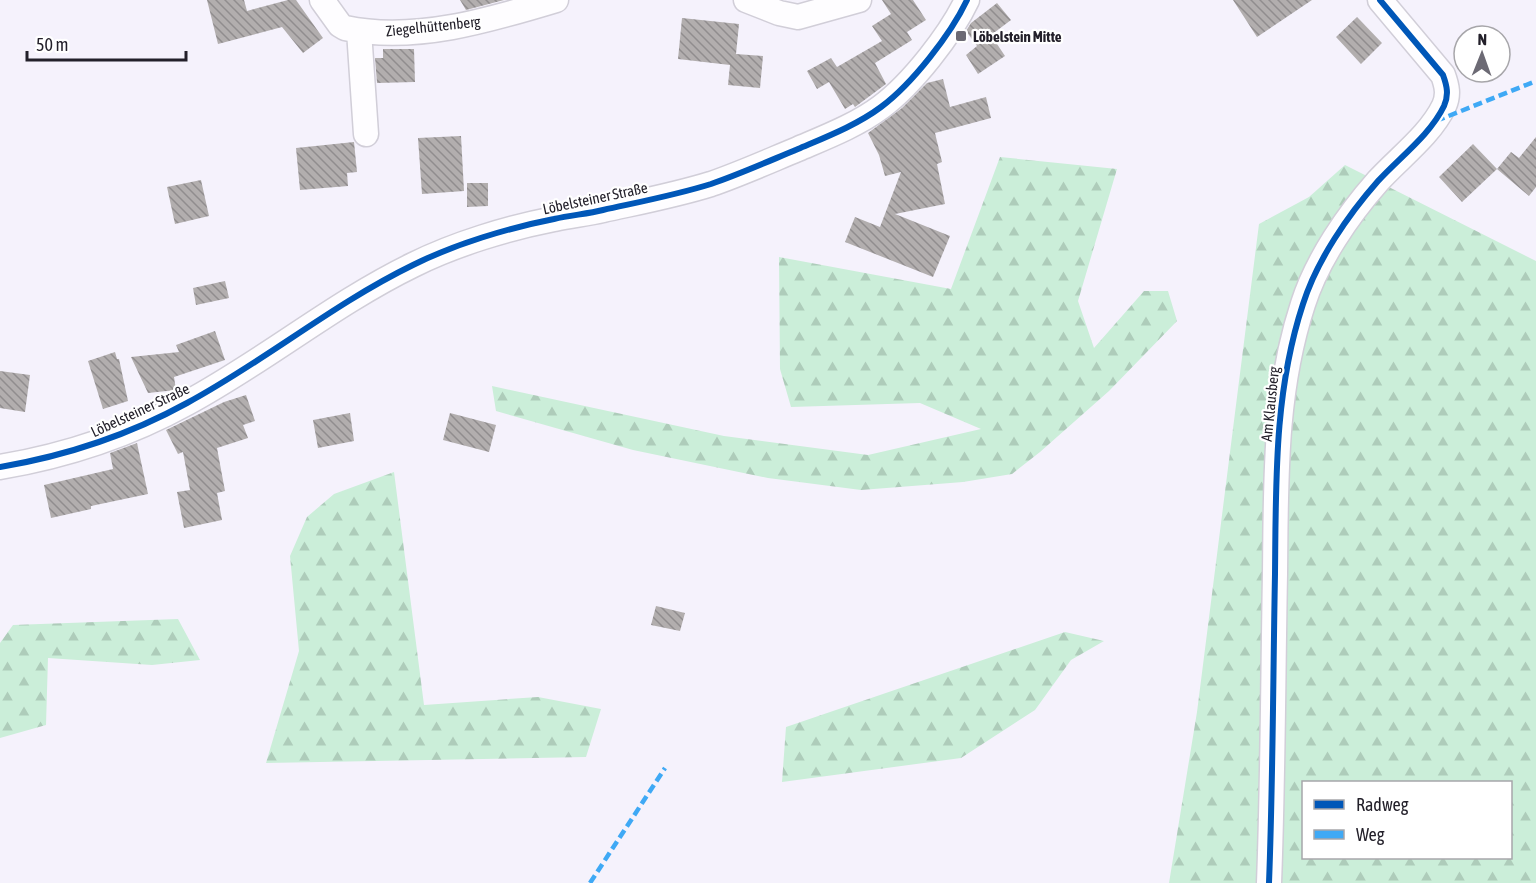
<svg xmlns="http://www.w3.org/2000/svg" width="1536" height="883" font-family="'Asap Condensed',sans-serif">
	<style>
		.forest { fill: url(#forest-firs); fill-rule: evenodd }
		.building { fill: url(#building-back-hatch) }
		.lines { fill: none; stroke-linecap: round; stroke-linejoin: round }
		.minor-casing { stroke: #d1ced8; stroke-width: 27 }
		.minor { stroke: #fefdff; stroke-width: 24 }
		.quiet { stroke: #3fa9f5; stroke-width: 4.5; stroke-dasharray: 9 4.5; stroke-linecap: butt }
		.cycleway-casing { stroke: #fff; stroke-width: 10 }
		.cycleway { stroke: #0057b8; stroke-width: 6 }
		.poi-dot { fill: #6c6a74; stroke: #fff; stroke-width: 2 }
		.labels { text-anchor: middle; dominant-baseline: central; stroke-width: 4.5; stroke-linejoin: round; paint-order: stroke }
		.street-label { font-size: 15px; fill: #23202a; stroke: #fff }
		.poi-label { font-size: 15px; font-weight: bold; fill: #23202a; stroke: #fff; text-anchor: start }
	</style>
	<defs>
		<pattern id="forest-firs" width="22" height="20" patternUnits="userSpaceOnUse" patternTransform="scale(1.5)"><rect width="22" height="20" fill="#cbeed9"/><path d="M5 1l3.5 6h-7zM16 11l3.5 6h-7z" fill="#aeccba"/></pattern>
		<pattern id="building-back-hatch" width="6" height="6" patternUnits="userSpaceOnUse" patternTransform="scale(1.5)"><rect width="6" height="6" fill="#b2aeae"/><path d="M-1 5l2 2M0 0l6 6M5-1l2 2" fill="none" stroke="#908d8e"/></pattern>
	</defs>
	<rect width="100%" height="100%" fill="#f5f2fc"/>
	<!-- forest -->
	<path class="forest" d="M 1000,157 L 1117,169 L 1078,301 L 1094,348 L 1144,291 L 1168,291 L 1177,321 L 1109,391 L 1040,452 L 1012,474 L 963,482 L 861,490 L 768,478 L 633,450 L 496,411 L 492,386 L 724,436 L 868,455 L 981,429 L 920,403 L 791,407 L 780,369 L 779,257 L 951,289 Z
		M 1345,165 L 1536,261 L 1536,883 L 1169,883 L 1197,712 L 1259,224 L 1309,197 ZM 1304,782 L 1510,782 L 1510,858 L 1304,858 Z
		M 394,472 L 424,705 L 538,697 L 601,709 L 586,757 L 266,763 L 299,651 L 290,556 L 307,517 L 334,494 Z
		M 178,619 L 200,660 L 152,665 L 48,658 L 46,725 L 0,738 L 0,643 L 13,625 Z
		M 1065,632 L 1104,641 L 1071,660 L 1035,710 L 961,758 L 782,782 L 786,727 Z"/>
	<!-- building -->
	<path class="building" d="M 207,0 L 244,0 L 247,11 L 288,0 L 296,0 L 323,38 L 303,53 L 282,27 L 218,44 Z
		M 460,0 L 504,0 L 466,10 Z
		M 882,0 L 913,0 L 926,20 L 907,32 L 912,40 L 875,63 L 886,84 L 855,107 L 853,104 L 845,109 L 829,82 L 817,89 L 807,71 L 831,58 L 837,67 L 882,41 L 872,26 L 891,14 Z
		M 1233,0 L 1312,0 L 1257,37 Z
		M 997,3 L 1011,20 L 991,35 L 1005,56 L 978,74 L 966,55 L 977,46 L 966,31 L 971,23 Z
		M 1357,17 L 1382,43 L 1361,64 L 1336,37 Z
		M 682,18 L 739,24 L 736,54 L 763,56 L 760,88 L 728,85 L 730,65 L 678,59 Z
		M 383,49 L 414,49 L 415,82 L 377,83 L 375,58 L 383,58 Z
		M 943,79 L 950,107 L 986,97 L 991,118 L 935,133 L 942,162 L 937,164 L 945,204 L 895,214 L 950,236 L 933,277 L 845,242 L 855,217 L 880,227 L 901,172 L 885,176 L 879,155 L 868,133 L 902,108 L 927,83 Z
		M 461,136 L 464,191 L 422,194 L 418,138 Z
		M 1536,137 L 1536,187 L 1529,196 L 1497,169 L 1511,152 L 1519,158 Z
		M 354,142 L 357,172 L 347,173 L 348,186 L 300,190 L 296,148 Z
		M 1473,144 L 1497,169 L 1462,202 L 1439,177 Z
		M 201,180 L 209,216 L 175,224 L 167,187 Z
		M 467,183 L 488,183 L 488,206 L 467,207 Z
		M 225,281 L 229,298 L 196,305 L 193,288 Z
		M 215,331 L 225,360 L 174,377 L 176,390 L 148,393 L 131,357 L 179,352 L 176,345 Z
		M 115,352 L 117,359 L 119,359 L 128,401 L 103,409 L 88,361 Z
		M 0,371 L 30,375 L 25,412 L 0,408 Z
		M 246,395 L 255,421 L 243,425 L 248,438 L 217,448 L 225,491 L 217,493 L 222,520 L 184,528 L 177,492 L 190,490 L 183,452 L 178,454 L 166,430 L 224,402 Z
		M 350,413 L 354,441 L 318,448 L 313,420 Z
		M 450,413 L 496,425 L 489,452 L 443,440 Z
		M 137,443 L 148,494 L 91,506 L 91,509 L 51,518 L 44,485 L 113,469 L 110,453 Z
		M 656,606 L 685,613 L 680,631 L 651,625 Z"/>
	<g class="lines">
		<!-- minor casing -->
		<g class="minor-casing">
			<path id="minor" d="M 322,0 L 340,25 L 345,28 C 414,43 490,20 556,0
				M 746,0 L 779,13 L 798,17 L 859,0
				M 359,31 L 366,134
				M 0,467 C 65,456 129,435 187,403 C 265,361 333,304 413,265 C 455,244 508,228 554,219 C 571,215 587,214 603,210 C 639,202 676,195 711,184 C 740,174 769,161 798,149 C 826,137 857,125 881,107 C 912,84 951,34 967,0
				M 1269,883 C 1273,780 1273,677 1275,574 C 1276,482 1274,392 1303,304 C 1317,260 1348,215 1378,181 C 1400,157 1430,135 1444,106 C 1449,95 1447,86 1443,75 L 1380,0"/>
		</g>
		<!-- minor -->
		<use href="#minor" class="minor"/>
		<!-- quiet -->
		<path class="quiet" d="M 1436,121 L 1536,81
			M 590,883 L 665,768"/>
		<!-- cycleway casing -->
		<g class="cycleway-casing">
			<path id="cycleway" d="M 0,467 C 65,456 129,435 187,403 C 265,361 333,304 413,265 C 455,244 508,228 554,219 C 571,215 587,214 603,210 C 639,202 676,195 711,184 C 740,174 769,161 798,149 C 826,137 857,125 881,107 C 912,84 951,34 967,0
				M 1269,883 C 1273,780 1273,677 1275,574 C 1276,482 1274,392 1303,304 C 1317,260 1348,215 1378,181 C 1400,157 1430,135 1444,106 C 1449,95 1447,86 1443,75 L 1380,0"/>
		</g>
		<!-- cycleway -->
		<use href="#cycleway" class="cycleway"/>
	</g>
	<!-- markers -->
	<rect class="poi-dot" x="955" y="30" width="12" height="12" rx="3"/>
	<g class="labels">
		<!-- street labels -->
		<g class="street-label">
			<text transform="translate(433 26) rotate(-6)">Ziegelhüttenberg</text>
			<text transform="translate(595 198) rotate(-12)">Löbelsteiner Straße</text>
			<text transform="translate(1270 404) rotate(-84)">Am Klausberg</text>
			<text transform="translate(140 410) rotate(-25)">Löbelsteiner Straße</text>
		</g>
		<!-- poi labels -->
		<g class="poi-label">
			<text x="973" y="36">Löbelstein Mitte</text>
		</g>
	</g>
	<!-- legend -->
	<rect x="1302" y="781" width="210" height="78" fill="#ffffff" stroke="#a7a6aa" stroke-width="1.5"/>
	<rect x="1314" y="800" width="30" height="9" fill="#0057b8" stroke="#a7a6aa" stroke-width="1.5"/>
	<text x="1356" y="811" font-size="18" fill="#23202a">Radweg</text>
	<rect x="1314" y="830" width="30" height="9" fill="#3fa9f5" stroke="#a7a6aa" stroke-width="1.5"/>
	<text x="1356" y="841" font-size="18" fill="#23202a">Weg</text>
	<!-- north arrow -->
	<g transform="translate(1482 54) rotate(1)"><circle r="28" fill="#ffffff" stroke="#a7a6aa" stroke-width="1.5"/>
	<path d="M0-4.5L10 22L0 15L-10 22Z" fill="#6c6a74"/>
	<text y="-9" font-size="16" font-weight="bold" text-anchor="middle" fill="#23202a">N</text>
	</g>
	<!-- scale -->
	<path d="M27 51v9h159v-9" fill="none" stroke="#23202a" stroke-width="3"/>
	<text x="36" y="51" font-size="18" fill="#23202a" stroke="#ffffff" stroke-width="4.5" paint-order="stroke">50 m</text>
</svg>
